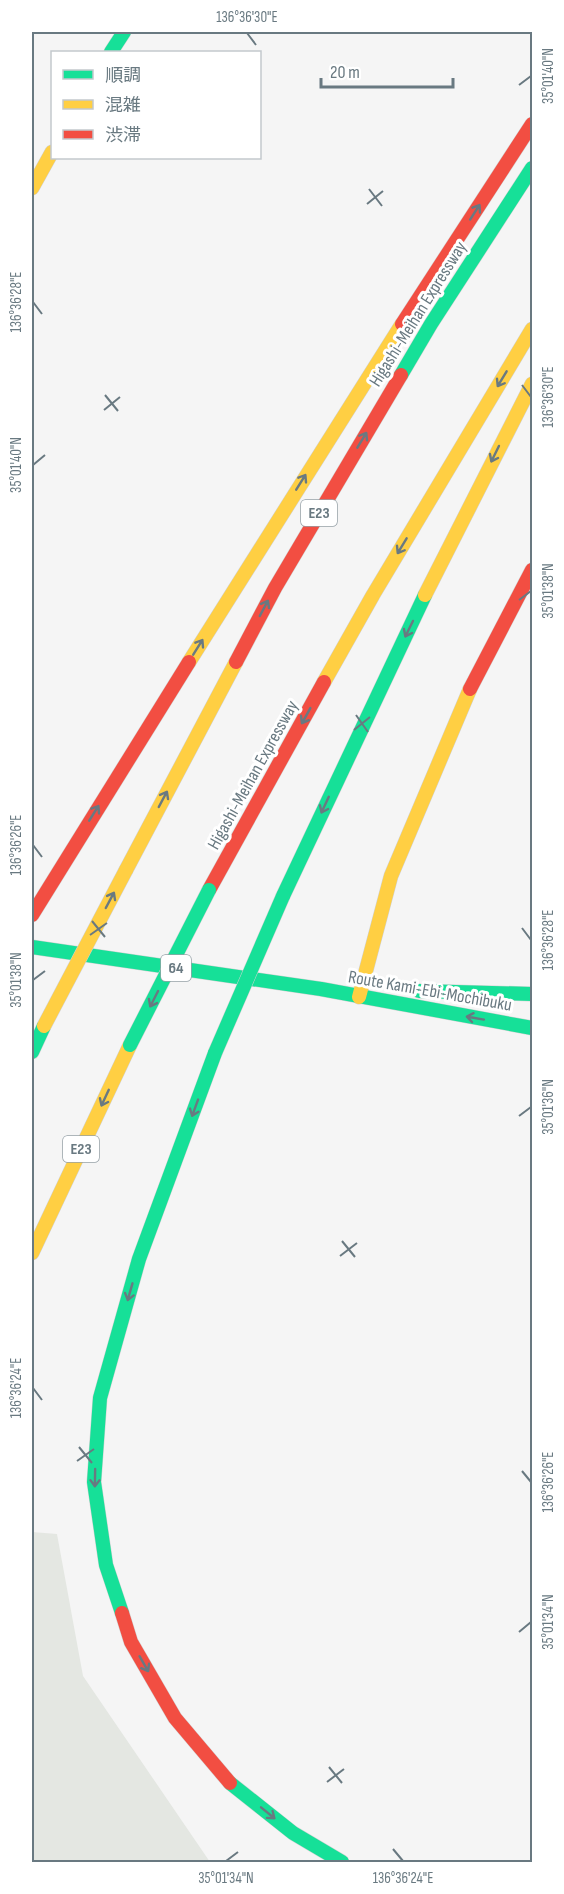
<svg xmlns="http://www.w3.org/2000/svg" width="564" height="1894" font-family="'Sofia Sans Condensed','Noto Sans JP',sans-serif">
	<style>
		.green { fill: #e4e7e2 }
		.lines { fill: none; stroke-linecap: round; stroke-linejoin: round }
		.fast-casing { stroke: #d1d2d2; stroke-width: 15 }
		.slow-casing { stroke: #d1d2d2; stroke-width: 15 }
		.jam-casing { stroke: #d1d2d2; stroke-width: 15 }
		.fast { stroke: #16e098; stroke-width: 14 }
		.slow { stroke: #ffcf43; stroke-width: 14 }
		.jam { stroke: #f24e42; stroke-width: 14 }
		.fast-bridge-casing { stroke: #d1d2d2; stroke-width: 15; stroke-linecap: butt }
		.slow-bridge-casing { stroke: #d1d2d2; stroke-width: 15; stroke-linecap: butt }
		.fast-bridge { stroke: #16e098; stroke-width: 14 }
		.slow-bridge { stroke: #ffcf43; stroke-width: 14 }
		.oneway { stroke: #697981 }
		.ticks { fill: none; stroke: #697981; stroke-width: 2 }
		.labels { text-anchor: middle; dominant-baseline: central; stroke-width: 6; stroke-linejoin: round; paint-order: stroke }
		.shield { fill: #fff; stroke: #96a1a7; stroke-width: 1.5 }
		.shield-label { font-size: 16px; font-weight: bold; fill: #697981 }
		.street-label { font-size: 18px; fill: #697981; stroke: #fff }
		.neatline { fill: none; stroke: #697981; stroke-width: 2 }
		.ticks-label { font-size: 15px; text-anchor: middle; fill: #697981 }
	</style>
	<rect width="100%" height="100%" fill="#f5f5f5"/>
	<!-- green -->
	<path class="green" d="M 32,1532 L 57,1534 L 83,1676 L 210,1862 L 32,1862 Z"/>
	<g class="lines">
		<!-- fast casing -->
		<g class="fast-casing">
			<path id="fast" d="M 111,52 L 124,32
				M 401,375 L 431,324 L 532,168
				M 283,896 L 425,595
				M 32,947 L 321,989 L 532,1028
				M 419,991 L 532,994
				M 32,1052 L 44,1026
				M 122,1613 L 106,1565 L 94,1482 L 100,1398 L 139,1259 L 215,1053
				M 230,1783 L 293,1833 L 342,1862"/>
		</g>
		<!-- slow casing -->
		<g class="slow-casing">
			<path id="slow" d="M 32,188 L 52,152
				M 425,595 L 532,384
				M 189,662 L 402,324
				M 324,682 L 373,595 L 532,329
				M 126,870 L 236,662
				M 359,997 L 391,876 L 470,689
				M 32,1253 L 130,1045"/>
		</g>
		<!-- jam casing -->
		<g class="jam-casing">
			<path id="jam" d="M 402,324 L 532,124
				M 236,662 L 275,588 L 401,375
				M 470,689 L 532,570
				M 209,890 L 324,682
				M 32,915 L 189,662
				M 122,1613 L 131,1642 L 175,1718 L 230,1783"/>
		</g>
		<!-- fast -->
		<use href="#fast" class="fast"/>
		<!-- slow -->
		<use href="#slow" class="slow"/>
		<!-- jam -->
		<use href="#jam" class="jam"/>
		<!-- fast-bridge casing -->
		<g class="fast-bridge-casing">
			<path id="fast-bridge" d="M 130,1045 L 209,890
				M 215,1053 L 283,896"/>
		</g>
		<!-- slow-bridge casing -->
		<g class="slow-bridge-casing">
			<path id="slow-bridge" d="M 44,1026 L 126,870"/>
		</g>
		<!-- fast-bridge -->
		<use href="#fast-bridge" class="fast-bridge"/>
		<!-- slow-bridge -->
		<use href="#slow-bridge" class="slow-bridge"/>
	</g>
	<!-- one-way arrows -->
	<defs><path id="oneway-shaft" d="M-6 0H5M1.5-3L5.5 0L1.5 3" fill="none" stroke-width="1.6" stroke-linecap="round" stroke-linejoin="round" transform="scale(1.5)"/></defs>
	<g class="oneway">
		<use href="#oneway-shaft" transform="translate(475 212) rotate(-57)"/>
		<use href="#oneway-shaft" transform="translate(502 379) rotate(121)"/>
		<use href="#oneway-shaft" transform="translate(362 440) rotate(-59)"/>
		<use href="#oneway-shaft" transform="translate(495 454) rotate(116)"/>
		<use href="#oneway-shaft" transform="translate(301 482) rotate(-58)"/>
		<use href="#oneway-shaft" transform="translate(402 546) rotate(121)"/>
		<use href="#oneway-shaft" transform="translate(264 608) rotate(-62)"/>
		<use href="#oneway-shaft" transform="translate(409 629) rotate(116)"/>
		<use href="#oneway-shaft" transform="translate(198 647) rotate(-58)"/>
		<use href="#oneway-shaft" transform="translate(306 716) rotate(119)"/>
		<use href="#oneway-shaft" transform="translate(163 799) rotate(-62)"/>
		<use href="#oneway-shaft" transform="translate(325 805) rotate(115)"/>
		<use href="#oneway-shaft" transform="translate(94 813) rotate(-58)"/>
		<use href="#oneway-shaft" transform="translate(110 900) rotate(-62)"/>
		<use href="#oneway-shaft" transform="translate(154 999) rotate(117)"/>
		<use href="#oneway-shaft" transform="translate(475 1018) rotate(-170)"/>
		<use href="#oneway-shaft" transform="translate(105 1098) rotate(115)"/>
		<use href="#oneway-shaft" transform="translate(195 1108) rotate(110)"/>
		<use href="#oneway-shaft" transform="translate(130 1292) rotate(106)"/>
		<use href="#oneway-shaft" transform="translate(95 1478) rotate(91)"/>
		<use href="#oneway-shaft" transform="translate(144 1664) rotate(60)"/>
		<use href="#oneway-shaft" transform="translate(268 1813) rotate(39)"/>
	</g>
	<!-- ticks -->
	<path class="ticks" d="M 247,33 L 256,45M 519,85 L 531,76M 369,189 L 382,206M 367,204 L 383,191M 33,302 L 42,314M 522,385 L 531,397M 105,395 L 118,411M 104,410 L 120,397M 33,465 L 45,455M 519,600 L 531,591M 356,715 L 368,732M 354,730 L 370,717M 33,845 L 42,857M 92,921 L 105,937M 522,928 L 531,940M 90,935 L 107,923M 33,980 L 45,971M 519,1116 L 531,1107M 342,1241 L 355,1257M 340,1256 L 357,1243M 33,1388 L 42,1400M 79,1447 L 92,1463M 77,1461 L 94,1449M 522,1471 L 531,1482M 519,1632 L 531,1622M 329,1767 L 342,1783M 327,1782 L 344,1769M 393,1849 L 403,1861M 226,1861 L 238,1852"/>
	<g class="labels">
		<!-- shield labels -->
		<g class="shield">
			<rect x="301" y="500" width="36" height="26" rx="4.5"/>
			<rect x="161" y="955" width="30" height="26" rx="4.5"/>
			<rect x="63" y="1136" width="36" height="26" rx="4.5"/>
		</g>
		<g class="shield-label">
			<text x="319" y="513">E23</text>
			<text x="176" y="968">64</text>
			<text x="81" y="1149">E23</text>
		</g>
		<!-- street labels -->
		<g class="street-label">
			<text transform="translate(418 314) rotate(-58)">Higashi-Meihan Expressway</text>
			<text transform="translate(253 775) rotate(-61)">Higashi-Meihan Expressway</text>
			<text transform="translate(430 991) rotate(10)">Route Kami-Ebi-Mochibuku</text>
		</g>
	</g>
	<!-- border -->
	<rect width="564" height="1894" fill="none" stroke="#ffffff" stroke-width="66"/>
	<!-- legend -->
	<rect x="51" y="51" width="210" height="108" fill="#ffffff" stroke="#c3c9cd" stroke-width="1.5"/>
	<rect x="63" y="70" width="30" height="9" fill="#16e098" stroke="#c3c9cd" stroke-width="1.5"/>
	<text x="105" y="81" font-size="18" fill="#697981">順調</text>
	<rect x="63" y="100" width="30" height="9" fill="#ffcf43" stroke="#c3c9cd" stroke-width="1.5"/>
	<text x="105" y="111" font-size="18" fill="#697981">混雑</text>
	<rect x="63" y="130" width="30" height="9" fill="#f24e42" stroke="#c3c9cd" stroke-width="1.5"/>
	<text x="105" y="141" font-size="18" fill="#697981">渋滞</text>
	<!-- scale -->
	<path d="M321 78v9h132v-9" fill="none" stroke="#697981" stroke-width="3"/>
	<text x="330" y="78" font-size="18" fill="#697981" stroke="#ffffff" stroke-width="4.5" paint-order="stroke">20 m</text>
	<rect x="33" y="33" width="498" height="1828" class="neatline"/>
	<g class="ticks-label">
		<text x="247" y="22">136°36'30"E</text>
		<text transform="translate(548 76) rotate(-90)" y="5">35°01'40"N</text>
		<text transform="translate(16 302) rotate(-90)" y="5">136°36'28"E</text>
		<text transform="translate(548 397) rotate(-90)" y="5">136°36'30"E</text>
		<text transform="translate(16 465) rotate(-90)" y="5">35°01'40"N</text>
		<text transform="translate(548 591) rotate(-90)" y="5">35°01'38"N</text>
		<text transform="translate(16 845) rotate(-90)" y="5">136°36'26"E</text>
		<text transform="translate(548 940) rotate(-90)" y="5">136°36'28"E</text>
		<text transform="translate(16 980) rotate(-90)" y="5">35°01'38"N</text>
		<text transform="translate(548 1107) rotate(-90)" y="5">35°01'36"N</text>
		<text transform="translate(16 1388) rotate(-90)" y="5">136°36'24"E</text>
		<text transform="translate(548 1482) rotate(-90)" y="5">136°36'26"E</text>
		<text transform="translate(548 1622) rotate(-90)" y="5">35°01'34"N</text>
		<text x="226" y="1883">35°01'34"N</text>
		<text x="403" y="1883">136°36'24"E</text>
	</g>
</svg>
